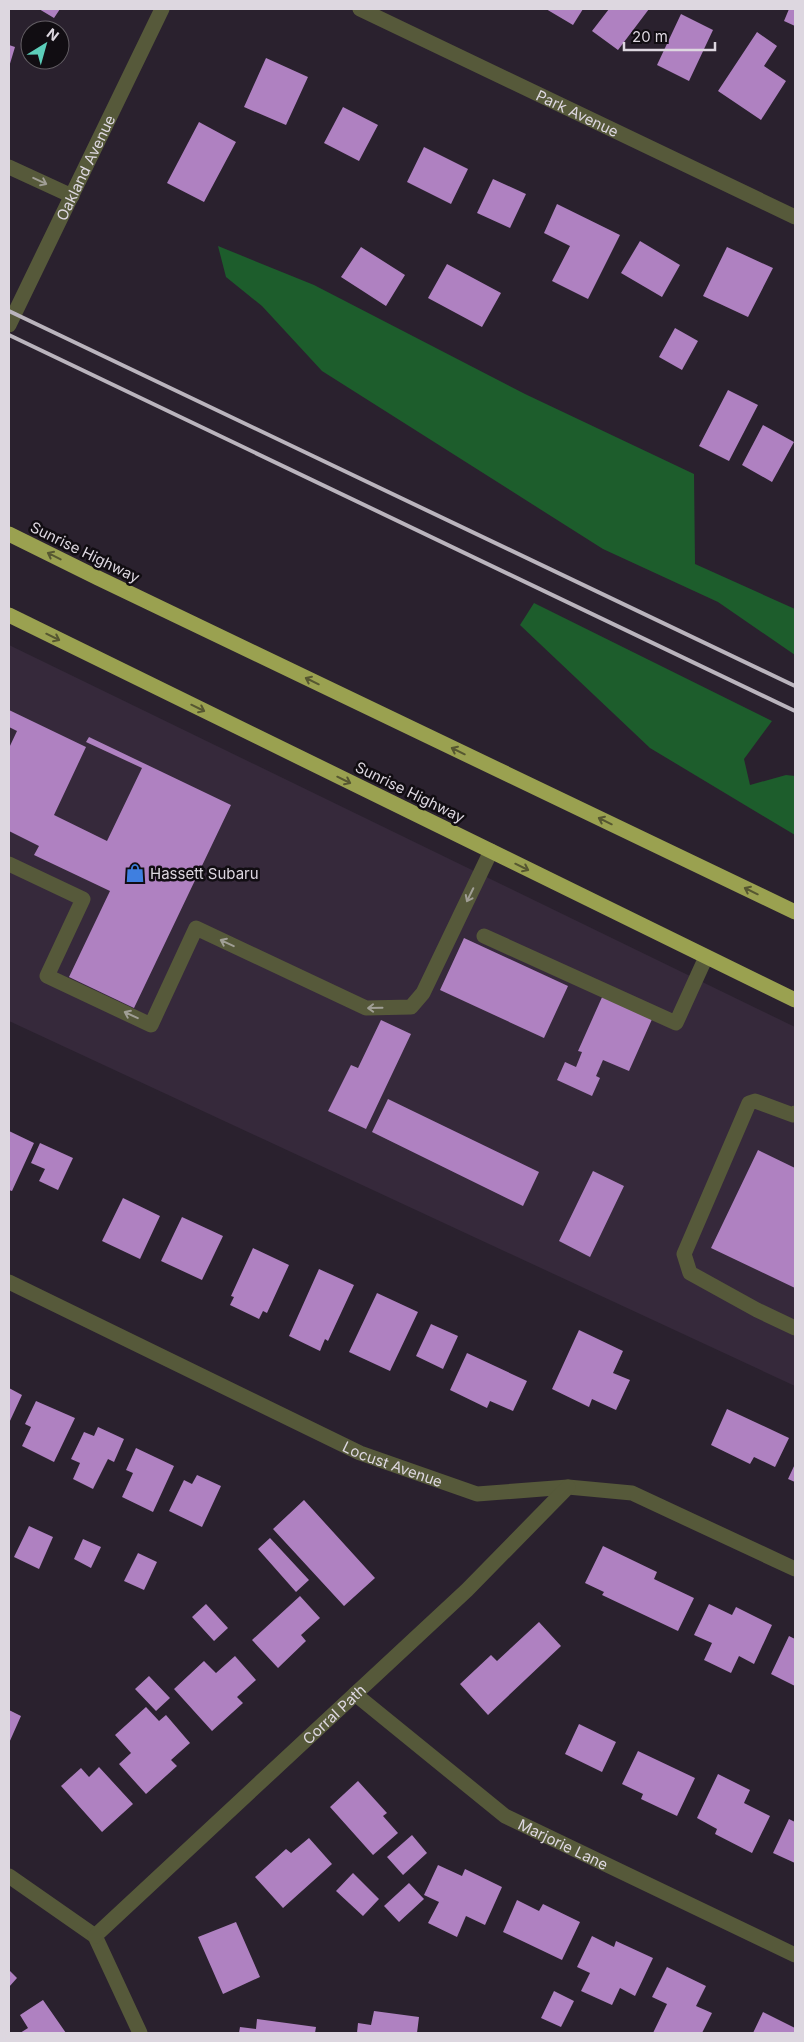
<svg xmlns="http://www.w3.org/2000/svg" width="804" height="2042" font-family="Inter,sans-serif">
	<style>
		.built { fill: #36293b }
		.green { fill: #1d5d2c }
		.building { fill: #af81c1 }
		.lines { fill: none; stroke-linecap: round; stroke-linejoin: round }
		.minor { stroke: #56593a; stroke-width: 15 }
		.highway { stroke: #9aa150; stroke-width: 15 }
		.rail { stroke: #bab4bd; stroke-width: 4 }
		.oneway { stroke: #a09e95 }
		.oneway2 { stroke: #565731 }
		.labels { text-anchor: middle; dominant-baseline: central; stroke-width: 5; stroke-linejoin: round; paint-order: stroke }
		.street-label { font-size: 15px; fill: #ddd7e0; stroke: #110d12 }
		.poi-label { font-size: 15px; fill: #ddd7e0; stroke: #110d12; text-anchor: start }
	</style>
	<rect width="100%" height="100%" fill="#2a212e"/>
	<!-- built -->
	<path class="built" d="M 9,645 L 795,1027 L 795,1386 L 9,1021 Z"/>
	<!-- green -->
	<path class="green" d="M 218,246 L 314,285 L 525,394 L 694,474 L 695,564 L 795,609 L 795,655 L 718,602 L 603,549 L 322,371 L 262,306 L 226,277 Z
		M 534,603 L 772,721 L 744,759 L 750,785 L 786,775 L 795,776 L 795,835 L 650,748 L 520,625 Z"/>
	<!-- building -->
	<path class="building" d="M 39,9 L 60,9 L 54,18 Z
		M 546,9 L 583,9 L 573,25 Z
		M 609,9 L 649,9 L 618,50 L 592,31 Z
		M 789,9 L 795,9 L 795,26 L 784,21 Z
		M 681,14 L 713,30 L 689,81 L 657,65 Z
		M 757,32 L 777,46 L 764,66 L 786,81 L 761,120 L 718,91 Z
		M 9,45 L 15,47 L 9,67 Z
		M 266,58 L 308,77 L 286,125 L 244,107 Z
		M 343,107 L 378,125 L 359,161 L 324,143 Z
		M 199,122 L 236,142 L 204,202 L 167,183 Z
		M 424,147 L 468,169 L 451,204 L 407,182 Z
		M 493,179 L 526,194 L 510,228 L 477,213 Z
		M 557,204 L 620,235 L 588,299 L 552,281 L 570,246 L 544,233 Z
		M 640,241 L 680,265 L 662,297 L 621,273 Z
		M 361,247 L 405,275 L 386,306 L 341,277 Z
		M 727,247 L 773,268 L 748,317 L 703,296 Z
		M 447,264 L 501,293 L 482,327 L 428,298 Z
		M 675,328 L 698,341 L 682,370 L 659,357 Z
		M 728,390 L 758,405 L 729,461 L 699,446 Z
		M 763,425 L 794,442 L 772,482 L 742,465 Z
		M 9,710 L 86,747 L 54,815 L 107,841 L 142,768 L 86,742 L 89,737 L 231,805 L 134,1008 L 69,977 L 110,891 L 34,855 L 39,846 L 9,831 L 9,748 L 17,731 L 9,727 Z
		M 464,938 L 568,986 L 544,1038 L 440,990 Z
		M 603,995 L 653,1017 L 629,1071 L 603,1060 L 596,1076 L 600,1078 L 592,1096 L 557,1080 L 565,1062 L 576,1067 L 582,1052 L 578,1051 Z
		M 381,1020 L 411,1034 L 366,1129 L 328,1111 L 351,1065 L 358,1068 Z
		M 388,1099 L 539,1172 L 523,1206 L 372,1132 Z
		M 9,1131 L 34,1143 L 12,1191 L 9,1190 Z
		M 40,1143 L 73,1158 L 58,1190 L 39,1181 L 45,1169 L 31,1163 Z
		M 758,1150 L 795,1168 L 795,1288 L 711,1248 Z
		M 593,1171 L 624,1186 L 590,1257 L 559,1241 Z
		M 123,1198 L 160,1216 L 140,1259 L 102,1241 Z
		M 182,1217 L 223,1236 L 202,1280 L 161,1261 Z
		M 253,1248 L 289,1265 L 267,1313 L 263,1311 L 259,1319 L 230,1305 L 234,1297 L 231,1296 Z
		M 319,1269 L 354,1285 L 328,1341 L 325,1339 L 320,1351 L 289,1336 Z
		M 377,1293 L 418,1312 L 390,1371 L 349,1352 Z
		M 431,1324 L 458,1336 L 443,1369 L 416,1356 Z
		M 579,1330 L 623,1351 L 613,1373 L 630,1380 L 616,1410 L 592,1399 L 589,1407 L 552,1389 Z
		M 467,1353 L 527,1381 L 513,1411 L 490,1401 L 487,1408 L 450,1390 Z
		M 9,1388 L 22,1395 L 9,1423 Z
		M 36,1401 L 75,1418 L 54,1462 L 22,1446 L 31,1427 L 25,1424 Z
		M 727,1409 L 789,1438 L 775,1467 L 754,1457 L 750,1464 L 711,1445 Z
		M 98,1427 L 124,1439 L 114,1462 L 108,1459 L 93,1489 L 73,1479 L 80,1463 L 71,1459 L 84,1432 L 94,1436 Z
		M 136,1448 L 174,1466 L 153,1512 L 122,1497 L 133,1473 L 126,1470 Z
		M 795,1464 L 795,1482 L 788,1479 Z
		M 197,1475 L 221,1486 L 202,1527 L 169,1511 L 184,1480 L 192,1484 Z
		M 304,1500 L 375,1578 L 344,1606 L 273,1529 Z
		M 29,1526 L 53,1537 L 39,1569 L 14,1557 Z
		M 270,1538 L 309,1580 L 296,1592 L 258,1549 Z
		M 83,1539 L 101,1547 L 91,1568 L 74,1559 Z
		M 603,1546 L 657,1572 L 654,1579 L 694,1598 L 678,1631 L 602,1595 L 604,1592 L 585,1583 Z
		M 138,1553 L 157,1562 L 144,1590 L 124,1581 Z
		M 300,1596 L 320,1618 L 301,1635 L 306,1641 L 278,1668 L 252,1640 Z
		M 206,1604 L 228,1628 L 214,1641 L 192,1617 Z
		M 709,1604 L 732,1615 L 736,1607 L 772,1625 L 754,1664 L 739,1656 L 731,1673 L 704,1660 L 712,1643 L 694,1635 Z
		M 539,1622 L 561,1646 L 488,1715 L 460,1684 L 491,1655 L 497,1661 Z
		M 789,1636 L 795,1639 L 795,1686 L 771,1674 Z
		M 235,1656 L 256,1680 L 237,1697 L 243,1703 L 212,1731 L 174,1689 L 204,1661 L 216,1673 Z
		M 149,1676 L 170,1698 L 156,1711 L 135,1689 Z
		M 146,1707 L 159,1721 L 166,1715 L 190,1743 L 171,1760 L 177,1766 L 146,1794 L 119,1764 L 131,1753 L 115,1735 Z
		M 9,1710 L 21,1716 L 9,1743 Z
		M 579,1724 L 616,1742 L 602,1772 L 565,1754 Z
		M 638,1751 L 695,1778 L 677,1816 L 641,1799 L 643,1794 L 622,1784 Z
		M 99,1767 L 133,1804 L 102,1832 L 61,1786 L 81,1768 L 89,1777 Z
		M 718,1774 L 750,1790 L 744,1803 L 770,1816 L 752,1853 L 715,1834 L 717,1829 L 697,1818 Z
		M 358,1781 L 387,1813 L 383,1816 L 398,1833 L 373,1855 L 330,1807 Z
		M 789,1819 L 795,1822 L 795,1863 L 773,1853 Z
		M 412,1835 L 427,1853 L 403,1875 L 387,1857 Z
		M 309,1838 L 332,1864 L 283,1908 L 255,1877 L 286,1849 L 291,1853 Z
		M 438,1865 L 462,1876 L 465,1869 L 502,1887 L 485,1925 L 466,1916 L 457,1937 L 428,1923 L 439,1902 L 424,1895 Z
		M 353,1873 L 379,1899 L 363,1916 L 336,1891 Z
		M 409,1883 L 424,1899 L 399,1922 L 384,1906 Z
		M 517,1900 L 539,1911 L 543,1904 L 580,1922 L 562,1960 L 503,1932 Z
		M 236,1922 L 260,1977 L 223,1994 L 198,1937 Z
		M 592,1936 L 614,1947 L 616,1941 L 653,1958 L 635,1996 L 620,1988 L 612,2005 L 581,1991 L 590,1973 L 577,1967 Z
		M 667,1967 L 706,1986 L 696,2006 L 712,2013 L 702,2033 L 653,2033 L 667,2004 L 652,1997 Z
		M 9,1970 L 17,1978 L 9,1987 Z
		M 554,1991 L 574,2001 L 561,2027 L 541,2018 Z
		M 43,2000 L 66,2033 L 20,2033 L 28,2028 L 20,2015 Z
		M 374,2011 L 419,2017 L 417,2033 L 357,2033 L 358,2023 L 371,2025 Z
		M 763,2012 L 795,2028 L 795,2033 L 753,2033 Z
		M 257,2019 L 316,2027 L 315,2033 L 239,2033 L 240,2027 L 256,2029 Z"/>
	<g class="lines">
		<!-- minor -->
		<g class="minor">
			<path id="s1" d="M 360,9 L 795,217"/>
			<path d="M 9,167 L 72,196"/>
			<path id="s2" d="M 9,325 L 162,9"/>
			<path d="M 9,864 L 83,899 L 47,976 L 151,1025 L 196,928 L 366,1008 L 411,1007 L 423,993 L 491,851"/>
			<path d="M 484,936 L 676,1023 L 706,957"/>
			<path d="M 795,1113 L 793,1115 L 755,1101 L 749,1103 L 684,1254 L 690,1273 L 757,1310 L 795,1328"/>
			<path id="s3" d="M 9,1282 L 360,1453 L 477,1494 L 568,1487 L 632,1493 L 795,1569"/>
			<path id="s4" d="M 355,1694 L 505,1816 L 795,1955"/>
			<path d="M 9,1876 L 95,1936 L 140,2033"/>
			<path id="s5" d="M 95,1936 L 467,1590 L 568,1487"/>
		</g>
		<!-- highway -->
		<path class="highway" d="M 9,534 L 98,578 L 795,912
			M 9,615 L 795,1000"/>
		<!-- rail -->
		<path class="rail" d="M 9,311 L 795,686
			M 9,335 L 795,711"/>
	</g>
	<!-- one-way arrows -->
	<defs><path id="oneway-shaft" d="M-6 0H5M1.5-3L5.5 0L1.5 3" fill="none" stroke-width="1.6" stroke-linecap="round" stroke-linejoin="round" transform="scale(1.25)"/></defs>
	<g class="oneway">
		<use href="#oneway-shaft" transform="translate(40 181) rotate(25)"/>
		<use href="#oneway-shaft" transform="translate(470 895) rotate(116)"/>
		<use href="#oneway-shaft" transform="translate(227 943) rotate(-155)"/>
		<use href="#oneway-shaft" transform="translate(375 1008) rotate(179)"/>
		<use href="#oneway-shaft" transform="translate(131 1015) rotate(-155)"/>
	</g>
	<g class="oneway2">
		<use href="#oneway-shaft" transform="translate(54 556) rotate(-153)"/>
		<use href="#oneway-shaft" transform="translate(53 637) rotate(26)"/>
		<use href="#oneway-shaft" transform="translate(312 681) rotate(-154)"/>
		<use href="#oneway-shaft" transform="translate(198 708) rotate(26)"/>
		<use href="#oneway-shaft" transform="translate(458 751) rotate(-154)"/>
		<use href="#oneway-shaft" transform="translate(344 780) rotate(26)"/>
		<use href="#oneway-shaft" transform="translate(605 821) rotate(-154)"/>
		<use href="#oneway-shaft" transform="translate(522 867) rotate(26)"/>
		<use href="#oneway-shaft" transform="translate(751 891) rotate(-154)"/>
	</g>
	<!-- icons -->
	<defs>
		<g id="shop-bare" transform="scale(1.5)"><path d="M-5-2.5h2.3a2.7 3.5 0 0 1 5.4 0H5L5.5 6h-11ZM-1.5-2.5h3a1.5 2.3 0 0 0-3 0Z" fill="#3f7fe0" stroke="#110d12" stroke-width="2.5" paint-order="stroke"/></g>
	</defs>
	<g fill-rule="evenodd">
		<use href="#shop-bare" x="135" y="873"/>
	</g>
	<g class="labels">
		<!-- street labels -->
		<g class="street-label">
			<text stroke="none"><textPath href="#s1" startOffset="241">Park Avenue</textPath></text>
			<text stroke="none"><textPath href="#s2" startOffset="175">Oakland Avenue</textPath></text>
			<text transform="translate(85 552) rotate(26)">Sunrise Highway</text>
			<text transform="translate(410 792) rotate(26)">Sunrise Highway</text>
			<text stroke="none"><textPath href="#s3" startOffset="425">Locust Avenue</textPath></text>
			<text stroke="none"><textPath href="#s5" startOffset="326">Corral Path</textPath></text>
			<text stroke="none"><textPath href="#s4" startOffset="258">Marjorie Lane</textPath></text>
		</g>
		<!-- poi labels -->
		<g class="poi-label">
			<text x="150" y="873">Hassett Subaru</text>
		</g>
	</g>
	<!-- border -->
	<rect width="804" height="2042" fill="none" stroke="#ddd7e0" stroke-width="20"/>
	<!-- north arrow -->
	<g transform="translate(45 45) rotate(37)"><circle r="24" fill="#110d12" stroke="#635e64"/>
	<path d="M0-4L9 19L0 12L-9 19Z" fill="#5cceba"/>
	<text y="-8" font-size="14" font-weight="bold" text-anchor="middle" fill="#ddd7e0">N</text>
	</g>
	<!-- scale -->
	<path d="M624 42v8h91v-8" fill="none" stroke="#ddd7e0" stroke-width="2.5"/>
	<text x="632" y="42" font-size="15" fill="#ddd7e0" stroke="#110d12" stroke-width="4" paint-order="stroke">20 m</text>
</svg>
